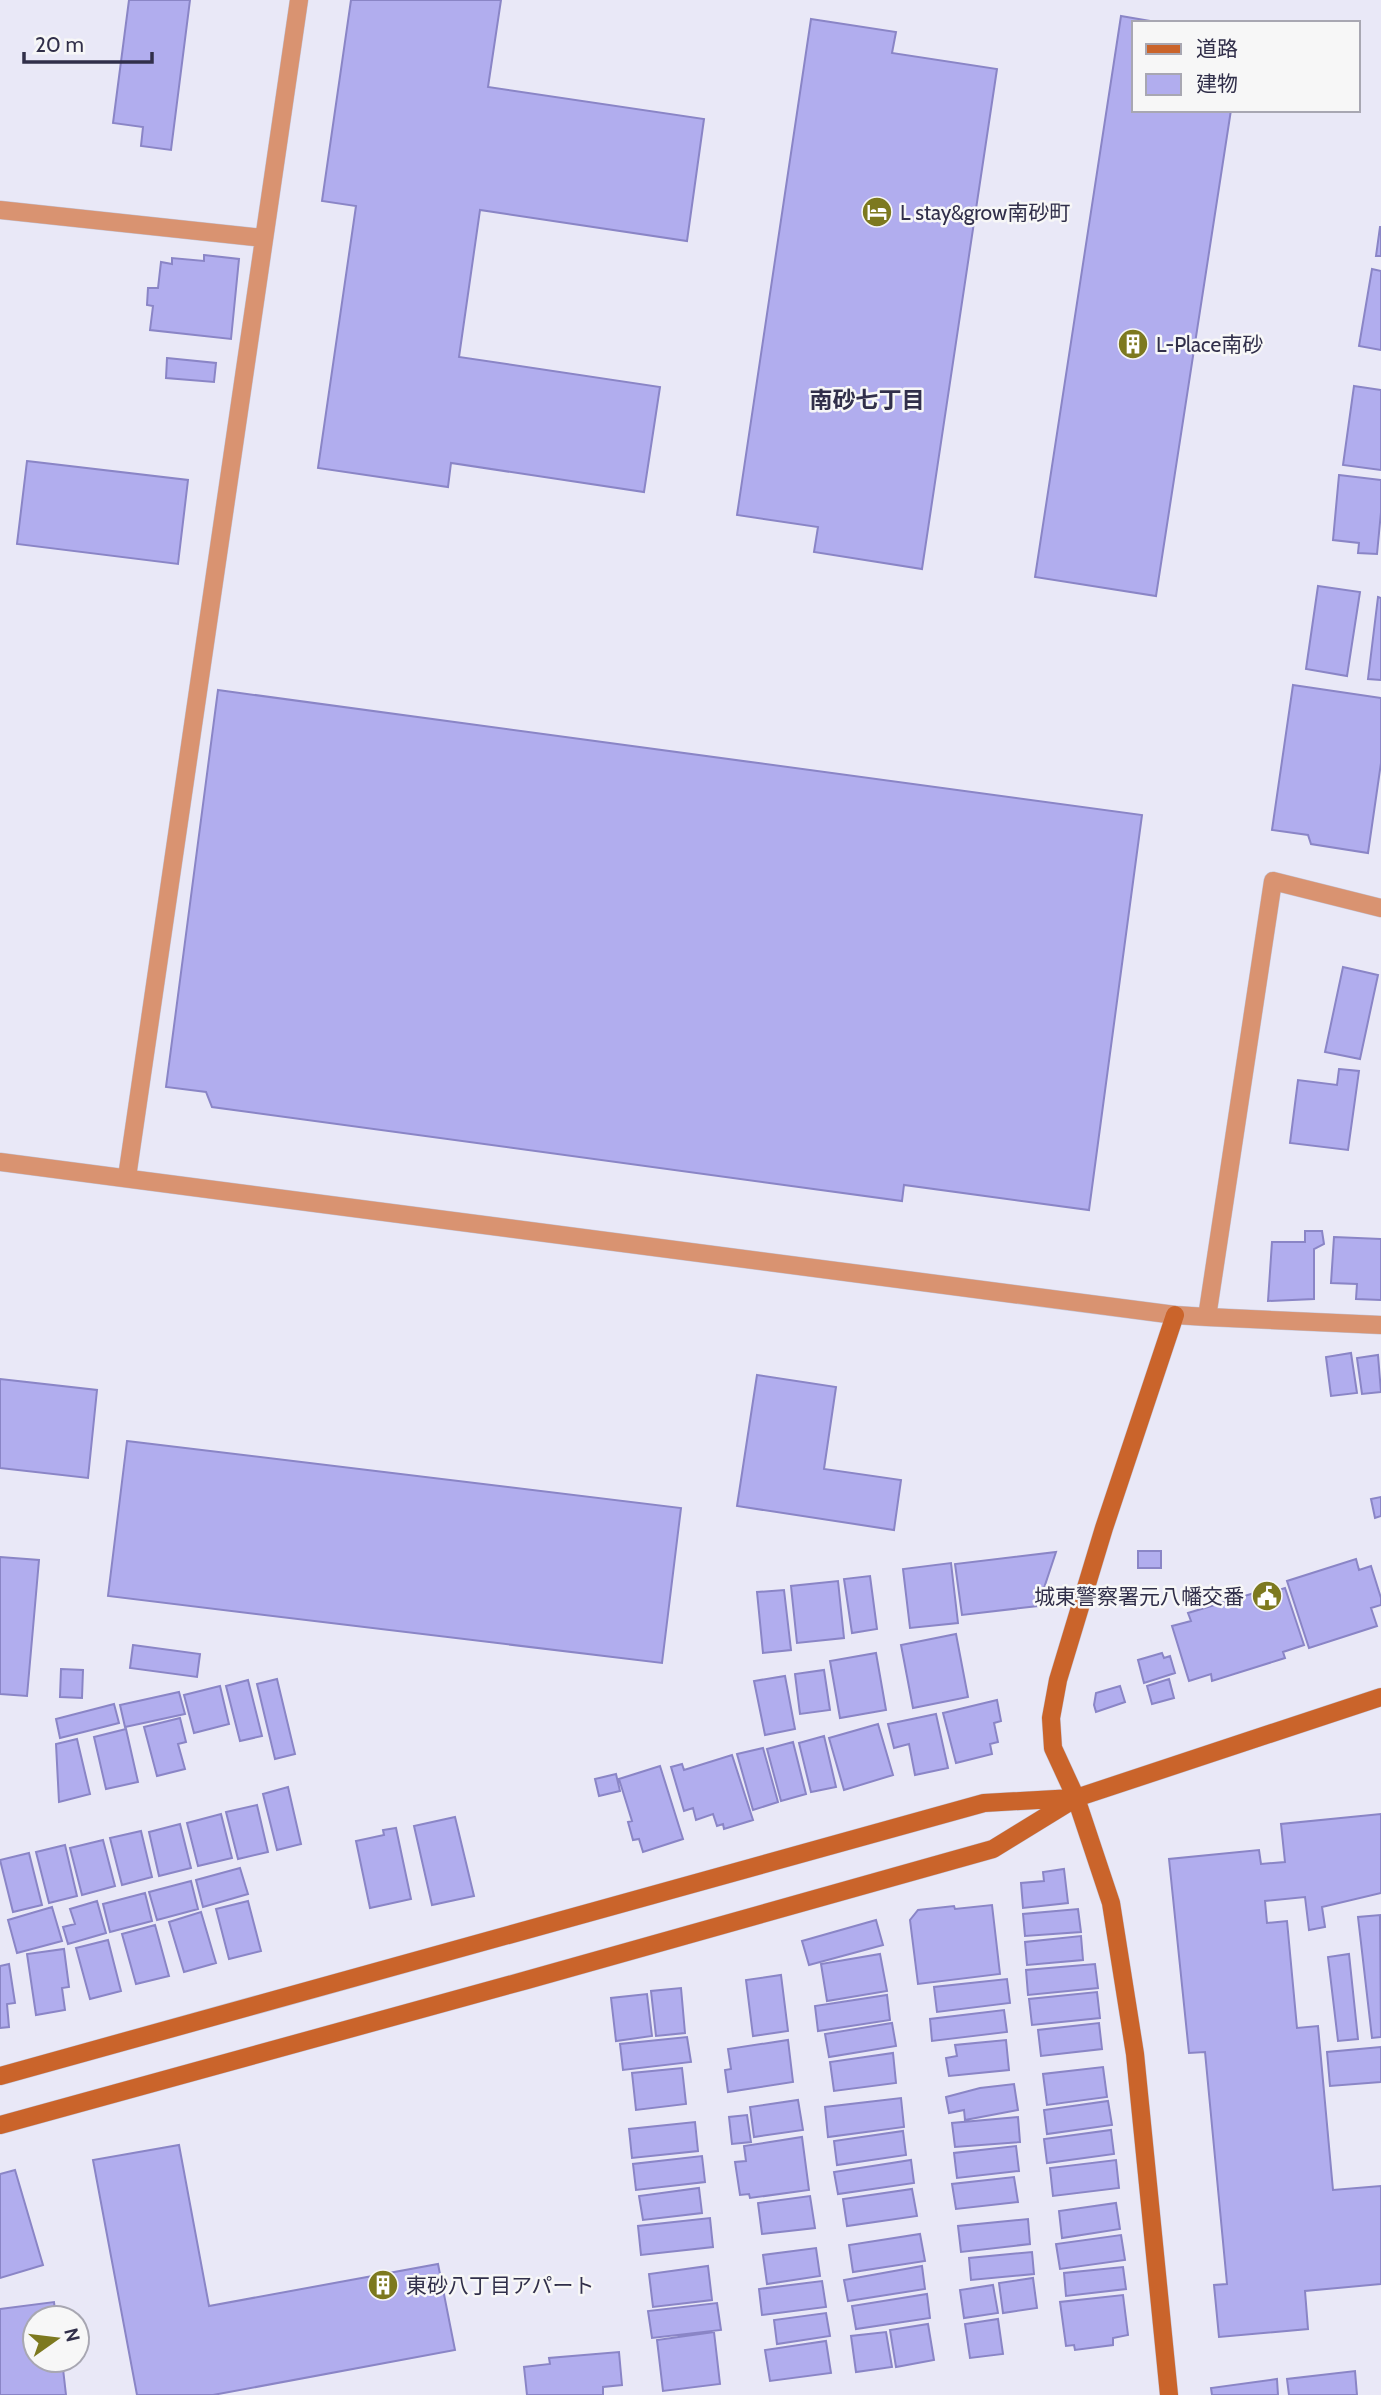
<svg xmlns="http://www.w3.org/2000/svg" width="1381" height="2395" font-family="Cabin,'Noto Sans JP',sans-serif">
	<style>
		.building { fill: #b1adee; stroke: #8a85c6; stroke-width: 2 }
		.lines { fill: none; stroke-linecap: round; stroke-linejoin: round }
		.street-casing { stroke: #c4c3d4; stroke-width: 19 }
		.secondary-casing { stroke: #c4c3d4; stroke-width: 19 }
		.street { stroke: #d99371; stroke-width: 18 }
		.secondary { stroke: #ca642b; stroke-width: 18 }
		.labels { text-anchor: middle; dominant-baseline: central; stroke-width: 5; stroke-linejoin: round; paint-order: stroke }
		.poi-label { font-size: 21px; fill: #312f4a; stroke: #f7f7f7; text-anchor: start }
		.neighbourhood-label { font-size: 23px; font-weight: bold; fill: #312f4a; stroke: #f7f7f7 }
	</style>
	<rect width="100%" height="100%" fill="#e9e8f7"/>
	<!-- building -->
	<path class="building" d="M 129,0 L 190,0 L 171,150 L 141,146 L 143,127 L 113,123 Z
		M 351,0 L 501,0 L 488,87 L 704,119 L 687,241 L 480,210 L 459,357 L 660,387 L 644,492 L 451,463 L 448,487 L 318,468 L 356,206 L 322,201 Z
		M 1121,16 L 1162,23 L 1134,23 L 1134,110 L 1231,110 L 1156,596 L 1035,577 Z
		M 811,19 L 896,32 L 892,53 L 997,69 L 922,569 L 814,552 L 818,527 L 737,515 Z
		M 1380,227 L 1381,227 L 1381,256 L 1376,256 Z
		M 204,255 L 239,259 L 231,339 L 150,330 L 153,306 L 147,305 L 148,288 L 158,288 L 161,262 L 172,264 L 172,258 L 204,261 Z
		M 1372,269 L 1381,271 L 1381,350 L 1359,346 Z
		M 167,358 L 216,363 L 214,382 L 166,378 Z
		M 1354,386 L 1381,390 L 1381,470 L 1343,465 Z
		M 27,461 L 188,480 L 178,564 L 17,544 Z
		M 1339,475 L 1381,480 L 1381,512 L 1377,554 L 1358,553 L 1359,543 L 1333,540 Z
		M 1318,586 L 1360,592 L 1347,676 L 1306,669 Z
		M 1378,597 L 1381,598 L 1381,680 L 1368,679 Z
		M 1293,685 L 1381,698 L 1381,763 L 1368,853 L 1311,844 L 1308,835 L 1272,830 Z
		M 218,690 L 1142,815 L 1089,1210 L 904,1185 L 902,1201 L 212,1107 L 206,1092 L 166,1087 Z
		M 1343,967 L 1378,975 L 1360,1059 L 1325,1052 Z
		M 1339,1069 L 1359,1071 L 1348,1150 L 1290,1143 L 1298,1080 L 1337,1085 Z
		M 1305,1231 L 1322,1231 L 1324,1244 L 1314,1249 L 1314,1299 L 1268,1301 L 1272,1242 L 1305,1242 Z
		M 1334,1237 L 1381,1239 L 1381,1300 L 1356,1299 L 1357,1284 L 1331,1283 Z
		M 1351,1353 L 1357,1393 L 1331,1396 L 1326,1357 Z
		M 1378,1355 L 1381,1392 L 1362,1394 L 1357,1358 Z
		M 757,1375 L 836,1387 L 824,1469 L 901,1480 L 894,1530 L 737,1506 Z
		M 0,1379 L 97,1390 L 88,1478 L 0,1468 Z
		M 127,1441 L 681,1508 L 662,1663 L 108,1596 Z
		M 1381,1497 L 1381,1516 L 1375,1518 L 1371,1499 Z
		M 1138,1551 L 1161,1551 L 1161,1568 L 1138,1568 Z
		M 1056,1552 L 1038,1606 L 962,1615 L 955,1564 Z
		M 0,1557 L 39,1560 L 27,1696 L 0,1694 Z
		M 1356,1559 L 1359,1570 L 1371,1566 L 1381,1598 L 1381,1605 L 1371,1608 L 1377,1626 L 1309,1648 L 1287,1581 Z
		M 951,1563 L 958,1623 L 910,1628 L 903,1569 Z
		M 870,1576 L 877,1629 L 852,1633 L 844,1579 Z
		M 838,1581 L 844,1638 L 797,1643 L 791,1586 Z
		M 1285,1588 L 1304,1645 L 1283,1652 L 1285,1658 L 1212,1681 L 1211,1674 L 1189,1681 L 1172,1626 L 1191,1621 L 1188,1613 L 1261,1591 L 1263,1595 Z
		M 784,1590 L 791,1650 L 763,1653 L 757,1592 Z
		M 956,1634 L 968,1697 L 913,1708 L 901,1645 Z
		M 133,1645 L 200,1654 L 197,1677 L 130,1668 Z
		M 876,1653 L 886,1710 L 840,1718 L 830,1661 Z
		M 1162,1653 L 1164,1658 L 1170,1656 L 1175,1673 L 1144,1683 L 1138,1660 Z
		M 61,1669 L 83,1670 L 82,1698 L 60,1697 Z
		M 824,1670 L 830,1710 L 800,1714 L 795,1674 Z
		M 785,1676 L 795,1729 L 765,1735 L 754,1681 Z
		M 277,1679 L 295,1754 L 275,1759 L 257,1684 Z
		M 1169,1679 L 1174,1698 L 1152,1704 L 1147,1686 Z
		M 248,1680 L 262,1736 L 240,1741 L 226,1686 Z
		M 220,1686 L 229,1724 L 194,1733 L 184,1695 Z
		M 1120,1686 L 1125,1702 L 1096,1712 L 1094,1705 L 1096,1693 Z
		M 179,1692 L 185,1714 L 125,1727 L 120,1705 Z
		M 997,1700 L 1001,1721 L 994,1723 L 998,1742 L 990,1744 L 992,1754 L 956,1763 L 943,1713 Z
		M 114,1704 L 119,1723 L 60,1738 L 56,1719 Z
		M 936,1714 L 948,1768 L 915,1775 L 909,1744 L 894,1748 L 888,1724 Z
		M 180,1718 L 186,1742 L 178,1744 L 185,1769 L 157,1776 L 144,1727 Z
		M 878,1724 L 893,1775 L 844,1790 L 829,1738 Z
		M 126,1729 L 138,1782 L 106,1789 L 94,1737 Z
		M 824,1736 L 836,1787 L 811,1792 L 799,1743 Z
		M 77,1739 L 90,1794 L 59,1802 L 56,1744 Z
		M 793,1742 L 806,1794 L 781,1801 L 767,1749 Z
		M 763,1748 L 778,1802 L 753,1810 L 737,1754 Z
		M 732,1755 L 753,1820 L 724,1829 L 723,1824 L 717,1826 L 713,1814 L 696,1820 L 693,1808 L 684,1811 L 671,1767 L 682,1764 L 684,1770 Z
		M 660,1766 L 683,1839 L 643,1852 L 639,1839 L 633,1840 L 628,1822 L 632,1821 L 619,1779 Z
		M 616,1774 L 620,1791 L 599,1796 L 595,1779 Z
		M 288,1787 L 301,1844 L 277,1850 L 263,1794 Z
		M 257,1805 L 268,1852 L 238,1859 L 226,1812 Z
		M 221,1814 L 232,1858 L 198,1866 L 187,1823 Z
		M 1381,1814 L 1381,1893 L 1322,1907 L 1325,1927 L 1309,1930 L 1305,1897 L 1265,1901 L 1267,1923 L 1287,1921 L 1297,2028 L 1318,2026 L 1333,2190 L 1381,2186 L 1381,2284 L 1305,2291 L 1308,2329 L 1219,2337 L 1214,2285 L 1227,2284 L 1205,2052 L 1189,2053 L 1169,1859 L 1259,1850 L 1261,1864 L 1285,1862 L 1281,1824 Z
		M 455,1817 L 474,1896 L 432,1905 L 414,1826 Z
		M 180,1824 L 191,1868 L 159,1876 L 149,1832 Z
		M 396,1828 L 411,1899 L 370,1908 L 356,1841 L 384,1835 L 383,1830 Z
		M 141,1831 L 152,1877 L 122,1885 L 110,1838 Z
		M 103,1840 L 115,1886 L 82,1895 L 70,1848 Z
		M 65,1845 L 77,1896 L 49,1903 L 36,1852 Z
		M 29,1853 L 42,1905 L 13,1912 L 0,1860 Z
		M 240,1868 L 248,1894 L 203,1907 L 196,1880 Z
		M 1064,1869 L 1068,1903 L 1023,1908 L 1021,1883 L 1044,1881 L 1043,1872 Z
		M 191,1881 L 198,1909 L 157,1920 L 149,1892 Z
		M 145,1893 L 152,1921 L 110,1932 L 103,1904 Z
		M 97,1901 L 106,1933 L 68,1944 L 63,1927 L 75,1924 L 70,1909 Z
		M 248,1901 L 261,1951 L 229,1959 L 216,1909 Z
		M 992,1905 L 1000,1974 L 918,1984 L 910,1920 L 918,1910 L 954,1906 L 955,1909 Z
		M 52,1907 L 62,1941 L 17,1953 L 8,1920 Z
		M 1078,1909 L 1081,1932 L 1025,1936 L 1023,1914 Z
		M 201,1912 L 216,1963 L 184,1972 L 169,1922 Z
		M 1380,1915 L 1381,2037 L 1372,2038 L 1358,1917 Z
		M 876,1920 L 883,1945 L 809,1965 L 802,1941 Z
		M 155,1925 L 169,1976 L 136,1984 L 122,1934 Z
		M 1081,1936 L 1083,1960 L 1027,1965 L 1025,1942 Z
		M 108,1940 L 121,1991 L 90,1999 L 76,1948 Z
		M 64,1949 L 69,1987 L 62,1988 L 65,2010 L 36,2015 L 27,1954 Z
		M 880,1954 L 887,1991 L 827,2001 L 821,1964 Z
		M 1349,1954 L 1358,2039 L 1338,2041 L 1328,1957 Z
		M 9,1964 L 15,2003 L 7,2004 L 9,2027 L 0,2028 L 0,1966 Z
		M 1095,1964 L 1098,1988 L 1028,1995 L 1026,1970 Z
		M 781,1975 L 788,2031 L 753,2036 L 746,1980 Z
		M 1007,1979 L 1010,2003 L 937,2012 L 934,1987 Z
		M 681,1988 L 685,2033 L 656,2036 L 651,1991 Z
		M 1097,1992 L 1100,2018 L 1032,2025 L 1029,1999 Z
		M 647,1994 L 652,2036 L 616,2041 L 611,1998 Z
		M 887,1995 L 890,2020 L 818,2031 L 815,2006 Z
		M 1004,2010 L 1007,2032 L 932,2041 L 930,2019 Z
		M 892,2023 L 896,2046 L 829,2057 L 825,2034 Z
		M 1099,2023 L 1102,2049 L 1041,2056 L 1038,2030 Z
		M 687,2037 L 691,2062 L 623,2070 L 620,2044 Z
		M 788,2040 L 793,2082 L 728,2092 L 725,2070 L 731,2069 L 728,2049 Z
		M 1006,2040 L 1009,2070 L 949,2076 L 946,2058 L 957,2056 L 955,2045 Z
		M 1381,2047 L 1381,2082 L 1330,2086 L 1327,2052 Z
		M 893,2053 L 896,2083 L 834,2091 L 830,2062 Z
		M 1103,2067 L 1107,2097 L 1047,2105 L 1043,2074 Z
		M 682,2068 L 686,2104 L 636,2110 L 632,2073 Z
		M 1014,2084 L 1018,2110 L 965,2120 L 964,2110 L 949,2113 L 946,2097 L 980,2088 Z
		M 901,2098 L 904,2127 L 828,2137 L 825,2107 Z
		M 798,2100 L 803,2130 L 754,2137 L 750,2107 Z
		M 1108,2101 L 1112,2125 L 1047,2134 L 1044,2110 Z
		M 747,2115 L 751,2142 L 732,2144 L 729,2117 Z
		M 1018,2117 L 1020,2142 L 955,2147 L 952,2123 Z
		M 695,2122 L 698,2151 L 632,2158 L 629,2129 Z
		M 1111,2130 L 1114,2154 L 1047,2163 L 1044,2139 Z
		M 903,2131 L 906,2155 L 837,2165 L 834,2141 Z
		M 802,2137 L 809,2190 L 750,2198 L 749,2194 L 740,2195 L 735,2162 L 746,2161 L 744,2146 Z
		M 179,2145 L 209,2306 L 438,2264 L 455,2350 L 213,2395 L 137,2395 L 93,2160 Z
		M 1016,2146 L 1019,2171 L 957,2178 L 954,2153 Z
		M 702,2156 L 705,2182 L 636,2190 L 633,2164 Z
		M 911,2160 L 914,2183 L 838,2194 L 834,2172 Z
		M 1116,2160 L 1119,2188 L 1053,2196 L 1050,2168 Z
		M 15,2170 L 43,2265 L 0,2278 L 0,2174 Z
		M 1014,2177 L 1018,2202 L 956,2209 L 952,2184 Z
		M 699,2188 L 702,2213 L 643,2220 L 639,2196 Z
		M 912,2189 L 917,2216 L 847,2226 L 843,2199 Z
		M 810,2196 L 815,2228 L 762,2234 L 758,2203 Z
		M 1116,2203 L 1120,2229 L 1062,2238 L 1059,2211 Z
		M 710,2218 L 713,2247 L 641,2255 L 638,2226 Z
		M 1028,2219 L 1030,2244 L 961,2252 L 958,2226 Z
		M 920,2234 L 925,2261 L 853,2272 L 849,2245 Z
		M 1121,2235 L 1125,2260 L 1060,2269 L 1056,2244 Z
		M 816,2248 L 820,2276 L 767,2284 L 763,2255 Z
		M 1032,2252 L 1034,2274 L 971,2280 L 969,2258 Z
		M 708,2266 L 712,2300 L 653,2307 L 649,2274 Z
		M 922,2266 L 925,2289 L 848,2301 L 844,2280 Z
		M 1123,2267 L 1126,2289 L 1066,2296 L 1064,2273 Z
		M 1033,2278 L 1037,2308 L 1003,2313 L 999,2283 Z
		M 822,2281 L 826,2307 L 762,2315 L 759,2289 Z
		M 993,2285 L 998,2313 L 964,2318 L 960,2290 Z
		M 927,2294 L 930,2318 L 856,2329 L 852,2306 Z
		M 1123,2295 L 1128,2335 L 1113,2338 L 1113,2345 L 1075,2350 L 1074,2345 L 1066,2346 L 1060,2302 Z
		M 54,2302 L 56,2318 L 35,2318 L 35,2360 L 62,2360 L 66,2395 L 0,2395 L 0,2309 Z
		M 717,2303 L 721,2330 L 652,2338 L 648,2311 Z
		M 826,2313 L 830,2336 L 777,2344 L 774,2320 Z
		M 998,2319 L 1003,2354 L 970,2358 L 965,2324 Z
		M 928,2324 L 934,2360 L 896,2367 L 890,2330 Z
		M 714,2332 L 720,2384 L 663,2391 L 657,2340 Z
		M 886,2332 L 892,2367 L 856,2372 L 851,2336 Z
		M 826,2341 L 831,2373 L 770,2381 L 765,2350 Z
		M 619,2352 L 622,2385 L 603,2387 L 603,2395 L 527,2395 L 524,2367 L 550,2364 L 549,2358 Z
		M 1355,2371 L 1357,2395 L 1289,2395 L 1287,2379 Z
		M 1277,2379 L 1278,2395 L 1212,2395 L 1211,2388 Z"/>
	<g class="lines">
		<!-- street casing -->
		<g class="street-casing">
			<path id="street" d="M 0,210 L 263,238
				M 0,1162 L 1175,1315 L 1207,1317 L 1273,881 L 1381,908
				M 127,1177 L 299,0
				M 1207,1317 L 1381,1325"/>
		</g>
		<!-- secondary casing -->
		<g class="secondary-casing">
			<path id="secondary" d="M 0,2076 L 984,1803 L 1073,1798
				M 0,2125 L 527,1980 L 993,1849 L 1076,1798 L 1381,1697
				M 1169,2395 L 1135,2054 L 1111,1903 L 1076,1798 L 1053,1748 L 1051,1718 L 1058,1680 L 1104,1528 L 1175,1315"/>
		</g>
		<!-- street -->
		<use href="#street" class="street"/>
		<!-- secondary -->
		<use href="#secondary" class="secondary"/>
	</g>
	<!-- icons -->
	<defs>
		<g id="hotel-disc" transform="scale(1.575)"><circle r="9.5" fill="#7d791f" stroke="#f7f7f7"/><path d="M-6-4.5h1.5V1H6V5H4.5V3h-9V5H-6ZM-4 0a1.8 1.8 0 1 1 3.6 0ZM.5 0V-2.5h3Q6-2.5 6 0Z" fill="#fff"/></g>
		<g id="building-disc" transform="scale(1.575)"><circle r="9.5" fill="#7d791f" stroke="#f7f7f7"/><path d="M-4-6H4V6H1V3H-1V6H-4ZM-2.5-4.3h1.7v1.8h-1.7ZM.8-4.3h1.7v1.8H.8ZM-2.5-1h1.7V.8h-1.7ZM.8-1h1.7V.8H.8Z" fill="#fff"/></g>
		<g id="civic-disc" transform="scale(1.575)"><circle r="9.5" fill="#7d791f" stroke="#f7f7f7"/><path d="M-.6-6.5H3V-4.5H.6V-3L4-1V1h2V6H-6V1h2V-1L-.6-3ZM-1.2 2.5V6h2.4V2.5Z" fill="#fff"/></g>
	</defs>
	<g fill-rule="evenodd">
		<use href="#hotel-disc" x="877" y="212"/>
		<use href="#building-disc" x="1133" y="344"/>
		<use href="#civic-disc" x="1267" y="1596"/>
		<use href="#building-disc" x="383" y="2285"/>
	</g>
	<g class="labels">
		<!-- poi labels -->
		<g class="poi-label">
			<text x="900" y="212">L stay&amp;grow南砂町</text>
			<text x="1156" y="344">L-Place南砂</text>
			<text x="1244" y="1596" text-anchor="end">城東警察署元八幡交番</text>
			<text x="406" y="2285">東砂八丁目アパート</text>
		</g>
		<!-- neighbourhood labels -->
		<g class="neighbourhood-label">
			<text x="867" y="400">南砂七丁目</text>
		</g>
	</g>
	<!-- legend -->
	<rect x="1132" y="21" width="228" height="91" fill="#f7f7f7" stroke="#a8a7b2" stroke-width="2"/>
	<rect x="1146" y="44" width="35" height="10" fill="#ca642b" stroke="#a8a7b2" stroke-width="2"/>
	<text x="1196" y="56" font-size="21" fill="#312f4a">道路</text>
	<rect x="1146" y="74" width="35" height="21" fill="#b1adee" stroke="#a8a7b2" stroke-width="2"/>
	<text x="1196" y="91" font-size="21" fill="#312f4a">建物</text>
	<!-- north arrow -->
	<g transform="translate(56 2339) rotate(76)"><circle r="33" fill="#f7f7f7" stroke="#a8a7b2" stroke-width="2"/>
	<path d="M0-5L12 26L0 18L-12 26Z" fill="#7d791f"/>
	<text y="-10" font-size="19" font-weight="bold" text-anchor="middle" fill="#312f4a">N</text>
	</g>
	<!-- scale -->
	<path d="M24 52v10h128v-10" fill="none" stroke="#312f4a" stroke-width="3.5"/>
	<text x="35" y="52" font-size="21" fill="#312f4a" stroke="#f7f7f7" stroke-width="5" paint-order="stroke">20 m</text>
</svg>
